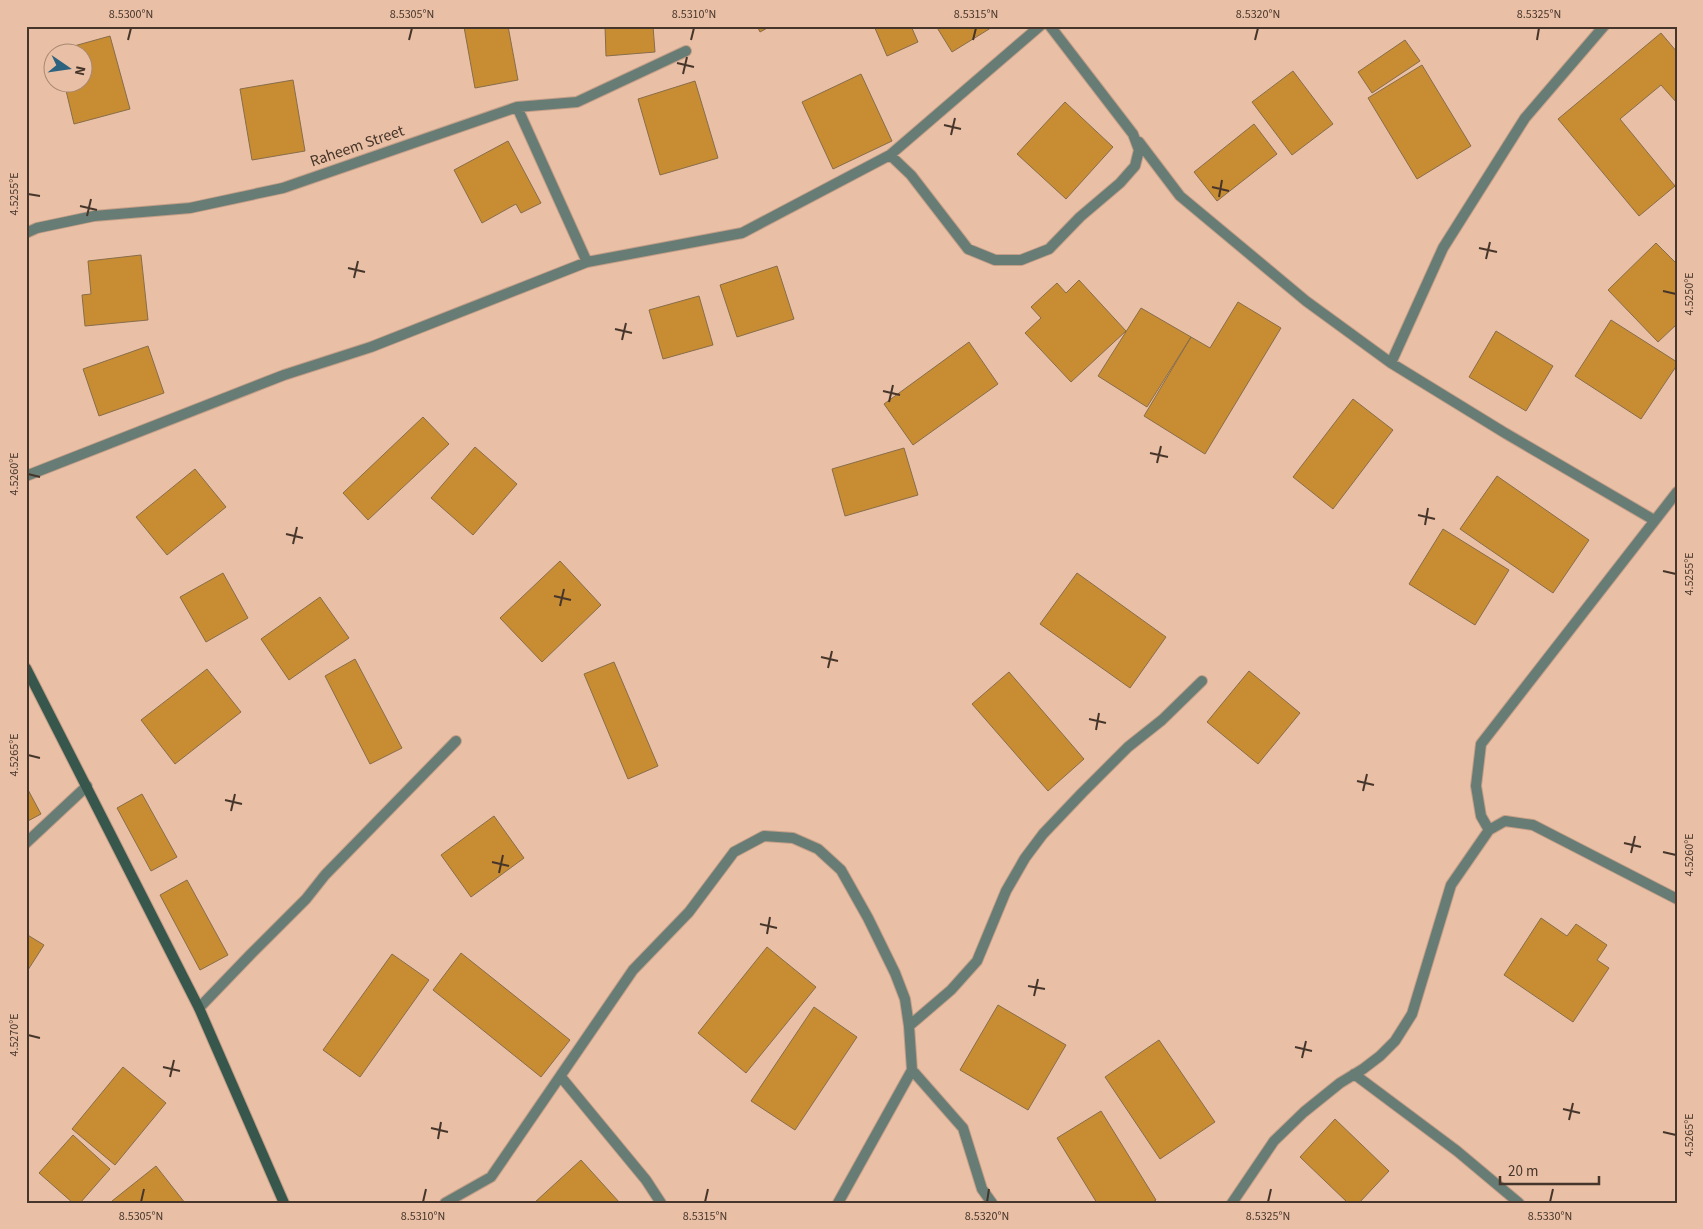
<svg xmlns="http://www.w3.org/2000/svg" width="1703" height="1229" font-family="'Source Sans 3',sans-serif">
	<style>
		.building { fill: #c88c32; stroke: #886d4a }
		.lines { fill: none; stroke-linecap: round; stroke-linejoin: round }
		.street-casing { stroke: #c29e87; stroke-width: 12 }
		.secondary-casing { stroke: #c29e87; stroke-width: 12 }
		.street { stroke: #677c75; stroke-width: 10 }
		.secondary { stroke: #37574d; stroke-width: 10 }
		.ticks { fill: none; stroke: #46352a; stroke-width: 2 }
		.labels { text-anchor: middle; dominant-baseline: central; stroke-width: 5; stroke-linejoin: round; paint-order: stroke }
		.street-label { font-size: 16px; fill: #46352a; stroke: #e9bfa5 }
		.neatline { fill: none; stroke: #46352a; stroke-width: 2 }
		.ticks-label { font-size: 12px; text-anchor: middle; fill: #46352a }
	</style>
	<rect width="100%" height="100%" fill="#e9bfa5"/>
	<!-- building -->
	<path class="building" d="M 469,26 L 508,26 L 518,80 L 475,88 L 464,27 Z
		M 605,26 L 653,26 L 655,52 L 606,56 Z
		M 757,26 L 771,26 L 760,32 Z
		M 874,26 L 911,26 L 918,42 L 887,56 Z
		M 936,26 L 994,26 L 952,52 Z
		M 1661,33 L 1677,52 L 1677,103 L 1661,85 L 1620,119 L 1675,186 L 1639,216 L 1558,119 Z
		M 110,36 L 130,109 L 74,124 L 64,82 L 82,82 L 82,52 L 56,52 L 56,51 Z
		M 1405,40 L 1420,61 L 1372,93 L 1358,72 Z
		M 1422,65 L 1471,146 L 1417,179 L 1368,98 Z
		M 1293,71 L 1333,124 L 1292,155 L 1252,102 Z
		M 861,74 L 892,141 L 833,169 L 802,102 Z
		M 293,80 L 305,151 L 252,160 L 240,89 Z
		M 695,81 L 718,158 L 660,175 L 638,99 Z
		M 1065,102 L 1113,147 L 1066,199 L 1017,154 Z
		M 1254,124 L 1277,154 L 1217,201 L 1194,172 Z
		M 508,141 L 541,203 L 521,213 L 516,204 L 482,223 L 454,170 Z
		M 1656,243 L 1677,264 L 1677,324 L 1658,342 L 1608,290 Z
		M 141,255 L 148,320 L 85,326 L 82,295 L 91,294 L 88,261 Z
		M 777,266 L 794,319 L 737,337 L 720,285 Z
		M 1079,280 L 1126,331 L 1071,382 L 1025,333 L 1041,318 L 1031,307 L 1057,283 L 1066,293 Z
		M 699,296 L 713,345 L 663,359 L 649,310 Z
		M 1238,302 L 1281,328 L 1205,454 L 1144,416 L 1191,337 L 1210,348 Z
		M 1141,308 L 1191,337 L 1147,407 L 1098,376 Z
		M 1611,320 L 1677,362 L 1677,365 L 1641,419 L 1575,376 Z
		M 1496,331 L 1553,366 L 1526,411 L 1469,377 Z
		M 969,342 L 998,384 L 913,445 L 884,404 Z
		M 148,346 L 164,393 L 99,416 L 83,369 Z
		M 1353,399 L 1393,430 L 1333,509 L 1293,477 Z
		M 423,417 L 449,444 L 368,520 L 343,493 Z
		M 475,447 L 517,484 L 473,535 L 431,498 Z
		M 904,448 L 918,495 L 845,516 L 832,469 Z
		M 195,469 L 226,507 L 167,555 L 136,517 Z
		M 1497,476 L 1589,540 L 1553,593 L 1460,529 Z
		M 1443,529 L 1509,570 L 1475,625 L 1409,584 Z
		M 560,561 L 601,605 L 542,662 L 500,618 Z
		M 223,573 L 248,618 L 206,642 L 180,597 Z
		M 1077,573 L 1166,637 L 1130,688 L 1040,624 Z
		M 320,597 L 349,638 L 289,680 L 261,639 Z
		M 355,659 L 402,748 L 370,764 L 325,676 Z
		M 614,662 L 658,766 L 628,779 L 584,674 Z
		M 207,669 L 241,712 L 175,764 L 141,720 Z
		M 1249,671 L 1300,713 L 1258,764 L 1207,722 Z
		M 1009,672 L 1084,759 L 1048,791 L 972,704 Z
		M 26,786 L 41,814 L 26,822 Z
		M 142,794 L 177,857 L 151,871 L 117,808 Z
		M 494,816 L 524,858 L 471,897 L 441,855 Z
		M 187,880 L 228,955 L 200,970 L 160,895 Z
		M 1541,918 L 1567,936 L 1576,924 L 1607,945 L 1597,960 L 1609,968 L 1573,1022 L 1504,975 Z
		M 26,934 L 44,945 L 26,973 Z
		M 767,947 L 816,987 L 746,1073 L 698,1033 Z
		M 461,953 L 570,1040 L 541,1077 L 433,990 Z
		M 392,954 L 429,980 L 360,1077 L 323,1050 Z
		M 998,1005 L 1066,1045 L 1028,1110 L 960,1070 Z
		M 814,1007 L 857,1037 L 795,1130 L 751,1101 Z
		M 1159,1040 L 1215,1122 L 1160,1159 L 1105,1077 Z
		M 123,1067 L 166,1103 L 115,1165 L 72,1129 Z
		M 1101,1111 L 1156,1200 L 1151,1203 L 1097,1203 L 1057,1138 Z
		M 1335,1119 L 1389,1171 L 1359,1203 L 1348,1203 L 1300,1157 Z
		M 73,1135 L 110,1169 L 80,1203 L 73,1203 L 39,1173 Z
		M 581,1160 L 620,1203 L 534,1203 Z
		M 156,1166 L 185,1203 L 113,1203 L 112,1201 Z"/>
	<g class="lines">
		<!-- street casing -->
		<g class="street-casing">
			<path id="street" d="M 517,107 L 587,262
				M 1139,142 L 1180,196 L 1306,301 L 1391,363 L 1505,433 L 1654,520
				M 890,155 L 1040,26
				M 26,233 L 37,228 L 94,216 L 190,208 L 283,188 L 517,107 L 577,102 L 686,51
				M 1391,363 L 1443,248 L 1525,118 L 1604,26
				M 26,476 L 284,375 L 371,347 L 587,262 L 742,233 L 890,155 L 911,175 L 968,249 L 995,260 L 1021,260 L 1049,249 L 1080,217 L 1120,183 L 1135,166 L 1139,150 L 1133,134 L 1050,26
				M 1489,830 L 1481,816 L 1476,786 L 1481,744 L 1677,492
				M 26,843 L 87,786
				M 199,1008 L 250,955 L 306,899 L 325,875 L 456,741
				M 912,1070 L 963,1128 L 982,1189 L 992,1203
				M 1354,1074 L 1457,1151 L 1519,1203
				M 561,1077 L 646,1180 L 661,1203
				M 445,1203 L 491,1177 L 633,970 L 689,912 L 734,852 L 764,836 L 793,838 L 818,849 L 841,870 L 868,918 L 895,973 L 905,999 L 909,1026
				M 838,1203 L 912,1070 L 909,1026 L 951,990 L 977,961 L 1006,891 L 1025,858 L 1043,834 L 1082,793 L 1128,747 L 1162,720 L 1202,681
				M 1232,1203 L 1274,1141 L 1304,1112 L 1340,1083 L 1363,1069 L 1380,1056 L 1395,1041 L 1412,1014 L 1451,885 L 1489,830 L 1505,821 L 1533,825 L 1677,899"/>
		</g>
		<!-- secondary casing -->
		<g class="secondary-casing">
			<path id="secondary" d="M 26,668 L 199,1008 L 284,1203"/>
		</g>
		<!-- street -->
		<use href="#street" class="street"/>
		<!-- secondary -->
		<use href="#secondary" class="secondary"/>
	</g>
	<!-- ticks -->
	<path class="ticks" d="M 128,40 L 131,28M 409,40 L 412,28M 691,40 L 694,28M 973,40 L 976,28M 1255,40 L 1258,28M 1537,40 L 1539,28M 677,63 L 694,67M 683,74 L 687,57M 944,125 L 961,129M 951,135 L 955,118M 1212,187 L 1229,191M 28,194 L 40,196M 1219,197 L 1222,180M 80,206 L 97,210M 87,216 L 91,199M 1479,248 L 1497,252M 1486,259 L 1490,242M 348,268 L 365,272M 354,278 L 358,261M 1663,291 L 1676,294M 615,329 L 632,333M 622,340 L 626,323M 883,391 L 900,395M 889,402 L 893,385M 1150,453 L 1168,457M 1157,463 L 1161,446M 28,474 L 40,477M 1418,515 L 1435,519M 1425,525 L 1428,508M 286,534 L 303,538M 293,544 L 297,527M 1663,571 L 1676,574M 554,596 L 571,600M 560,606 L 564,589M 821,657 L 838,661M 828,668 L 832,651M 1089,719 L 1106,723M 1096,730 L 1099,713M 28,755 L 40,758M 1357,781 L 1374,785M 1363,791 L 1367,774M 225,800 L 242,804M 231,811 L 235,794M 1624,843 L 1641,847M 1663,852 L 1676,855M 1631,853 L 1635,836M 492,862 L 509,866M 499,873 L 503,855M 760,924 L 777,928M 767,934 L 770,917M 1028,986 L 1045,989M 1034,996 L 1038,979M 28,1035 L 40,1038M 1295,1047 L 1312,1051M 1302,1058 L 1306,1041M 163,1067 L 180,1071M 170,1077 L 174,1060M 1563,1109 L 1580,1113M 1569,1120 L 1573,1103M 431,1128 L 448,1132M 1663,1132 L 1676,1135M 438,1139 L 441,1122M 141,1202 L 144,1189M 423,1202 L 426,1189M 705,1202 L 708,1189M 987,1202 L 989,1189M 1268,1202 L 1271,1189M 1550,1202 L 1553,1189"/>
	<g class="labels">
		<!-- street labels -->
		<g class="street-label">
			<text transform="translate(357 146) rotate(-19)">Raheem Street</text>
		</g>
	</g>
	<!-- border -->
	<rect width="1703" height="1229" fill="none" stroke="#e9bfa5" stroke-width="55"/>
	<!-- north arrow -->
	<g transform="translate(68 68) rotate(103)"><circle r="24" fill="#e9bfa5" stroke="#a88874"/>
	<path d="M0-4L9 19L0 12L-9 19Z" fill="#2d637f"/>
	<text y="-8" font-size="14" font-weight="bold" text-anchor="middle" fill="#46352a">N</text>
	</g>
	<!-- scale -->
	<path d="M1500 1176v8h99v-8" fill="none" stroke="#46352a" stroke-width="2.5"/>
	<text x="1508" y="1176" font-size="15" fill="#46352a" stroke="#e9bfa5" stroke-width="4" paint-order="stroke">20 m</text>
	<rect x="28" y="28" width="1648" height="1174" class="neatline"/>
	<g class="ticks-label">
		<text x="131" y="18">8.5300°N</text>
		<text x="412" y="18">8.5305°N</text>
		<text x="694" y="18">8.5310°N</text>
		<text x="976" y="18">8.5315°N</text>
		<text x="1258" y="18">8.5320°N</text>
		<text x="1539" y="18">8.5325°N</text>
		<text transform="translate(14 194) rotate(-90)" y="4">4.5255°E</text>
		<text transform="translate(1689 294) rotate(-90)" y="4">4.5250°E</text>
		<text transform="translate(14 474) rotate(-90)" y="4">4.5260°E</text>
		<text transform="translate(1689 574) rotate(-90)" y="4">4.5255°E</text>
		<text transform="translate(14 755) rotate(-90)" y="4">4.5265°E</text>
		<text transform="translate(1689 855) rotate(-90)" y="4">4.5260°E</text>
		<text transform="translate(14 1035) rotate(-90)" y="4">4.5270°E</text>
		<text transform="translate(1689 1135) rotate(-90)" y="4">4.5265°E</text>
		<text x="141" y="1220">8.5305°N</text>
		<text x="423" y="1220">8.5310°N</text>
		<text x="705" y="1220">8.5315°N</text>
		<text x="987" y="1220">8.5320°N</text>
		<text x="1268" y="1220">8.5325°N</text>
		<text x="1550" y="1220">8.5330°N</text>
	</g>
</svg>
